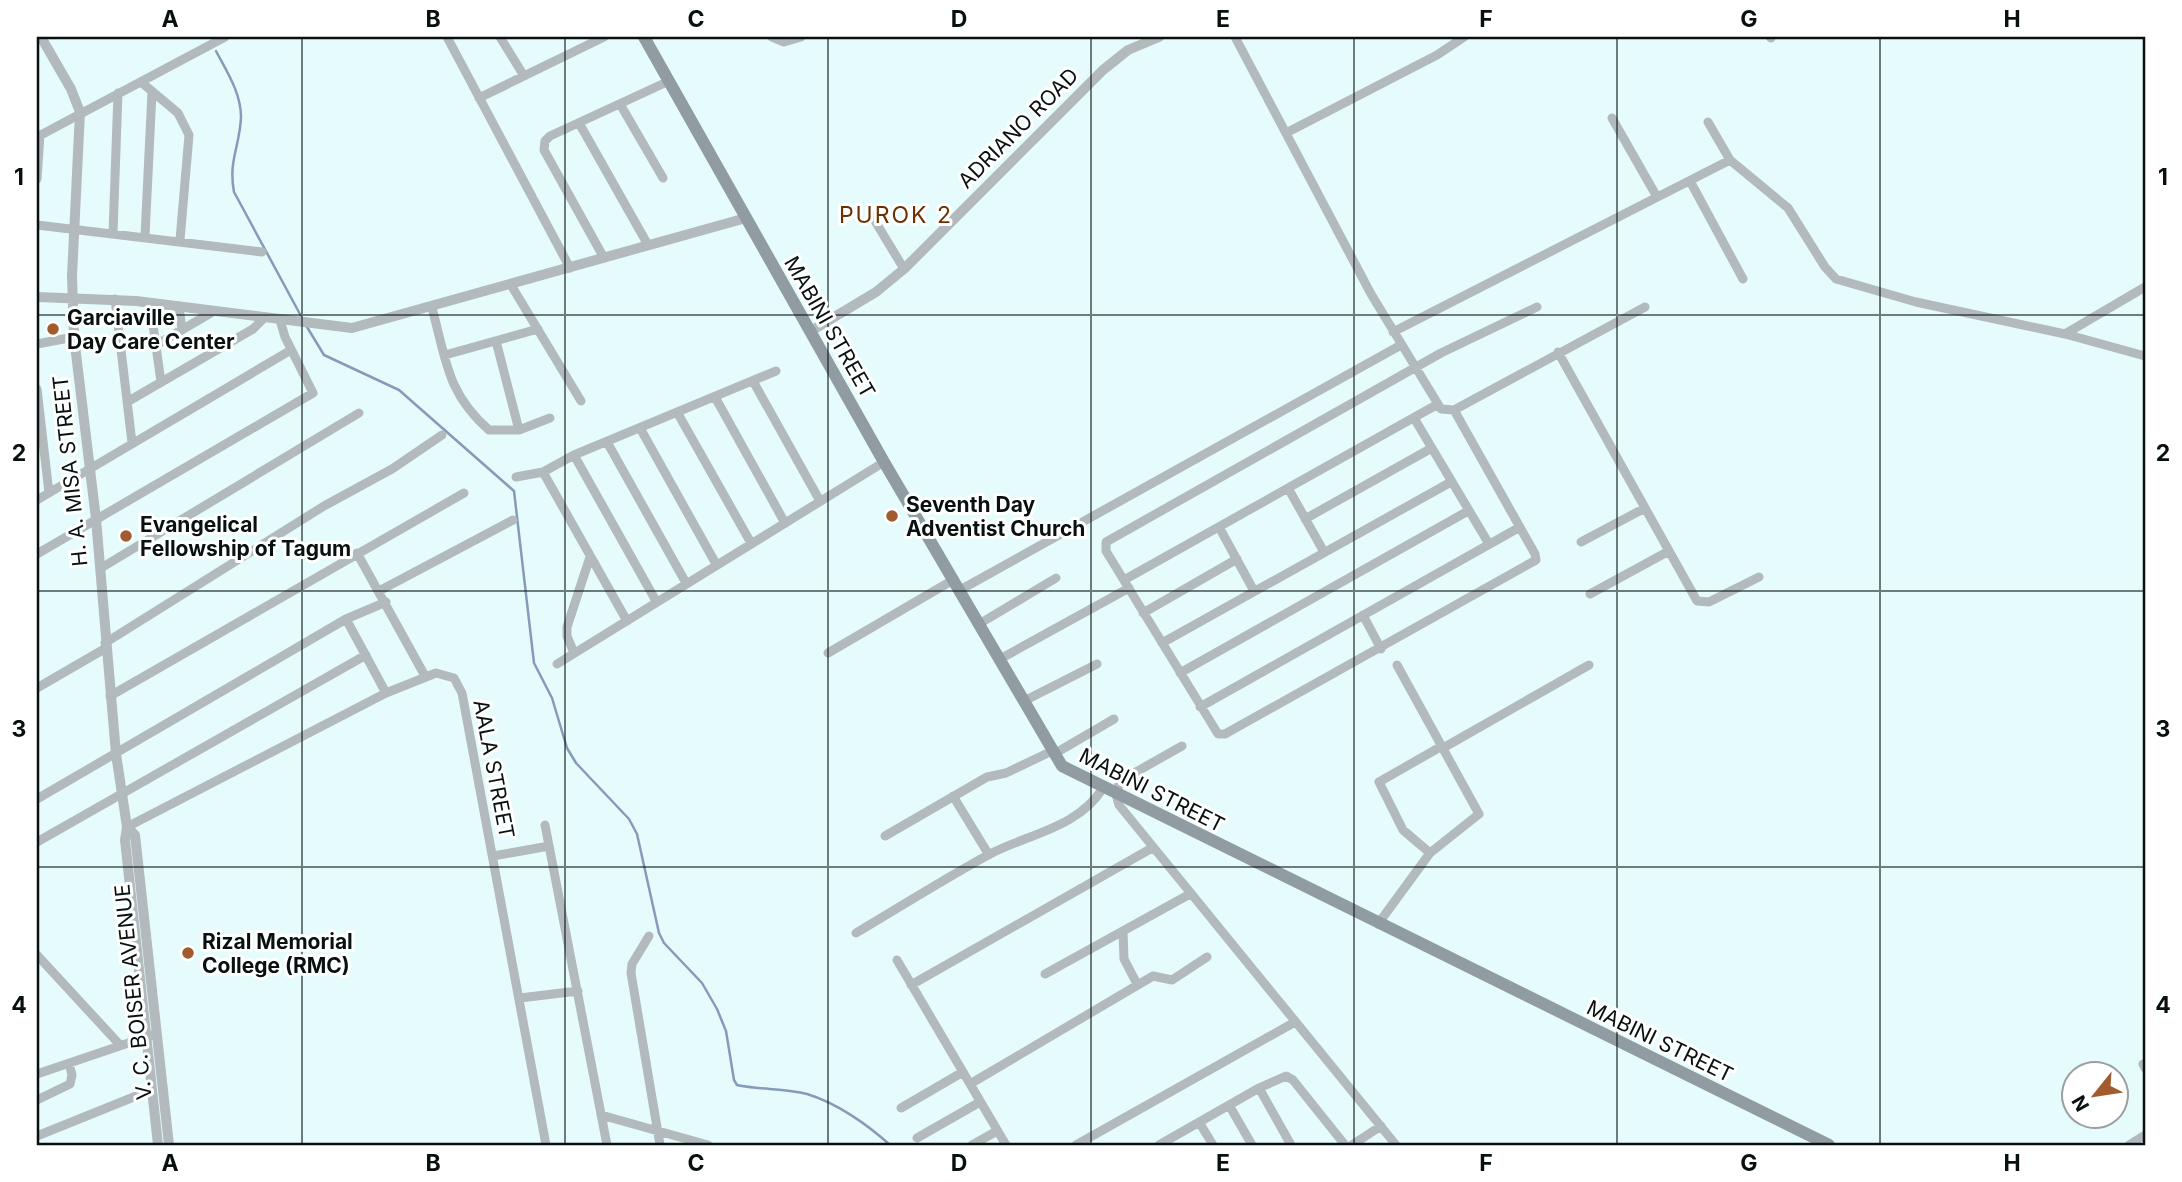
<svg xmlns="http://www.w3.org/2000/svg" width="2182" height="1182" font-family="Inter,sans-serif">
	<style>
		.lines { fill: none; stroke-linecap: round; stroke-linejoin: round }
		.stream { stroke: #859bba; stroke-width: 2.5 }
		.minor { stroke: #b2babe; stroke-width: 9 }
		.tertiary { stroke: #b2babe; stroke-width: 10 }
		.secondary { stroke: #909ca1; stroke-width: 12 }
		.grid { fill: none; stroke: #081010; stroke-width: 2; stroke-opacity: 0.55 }
		.poi-dot { fill: #a15b2f; stroke: #fff; stroke-width: 2.5 }
		.labels { text-anchor: middle; dominant-baseline: central; stroke-width: 6; stroke-linejoin: round; paint-order: stroke }
		.street-label { font-size: 21px; fill: #081010; stroke: #fff }
		.poi-label { font-size: 21px; font-weight: bold; fill: #081010; stroke: #fff; text-anchor: start }
		.neighbourhood-label { font-size: 23px; letter-spacing: 2px; fill: #6c3000; stroke: #fff }
		.neatline { fill: none; stroke: #081010; stroke-width: 2.5 }
		.grid-label { font-size: 23px; text-anchor: middle; font-weight: bold; fill: #081010 }
	</style>
	<rect width="100%" height="100%" fill="#e6fcfc"/>
	<g class="lines">
		<!-- stream -->
		<path class="stream" d="M 216,51 C 227,72 241,93 241,117 C 240,146 228,161 234,192 L 301,316
			M 307,327 L 324,355 L 399,390 L 514,491 L 534,663 L 552,698 L 567,748 L 576,763 L 629,819 L 637,834 L 659,933 L 664,943 L 702,983 L 717,1009 L 726,1031 L 734,1080 L 737,1085 C 760,1090 785,1088 807,1094 C 837,1103 868,1125 890,1145"/>
		<!-- minor -->
		<path class="minor" d="M 447,37 L 570,268
			M 500,37 L 524,76
			M 772,37 L 784,42 L 801,37
			M 1235,37 L 1371,294 L 1441,409 L 1454,410 L 1645,307
			M 1770,37 L 1771,38
			M 141,82 L 178,113 L 189,135 L 180,240
			M 479,98 L 604,37
			M 620,104 L 663,178
			M 1612,118 L 1657,197
			M 1708,122 L 1730,160 L 1788,208 L 1825,267 L 1836,279 L 1916,302 L 2065,334 L 2145,356
			M 579,123 L 648,245
			M 1286,133 L 1437,55 L 1464,37
			M 37,137 L 225,37
			M 37,179 L 40,135
			M 1690,181 L 1743,279
			M 872,216 L 904,269
			M 37,225 L 262,252
			M 113,233 L 118,93
			M 145,236 L 152,92
			M 604,258 L 544,150 L 545,141 L 550,136 L 669,81
			M 511,285 L 581,401
			M 115,299 L 132,443
			M 150,303 L 161,382
			M 179,306 L 182,330
			M 432,308 C 446,359 447,394 489,430 L 519,430 L 550,418
			M 1393,332 L 1730,160
			M 2065,334 L 2145,287
			M 496,341 L 519,430
			M 37,344 L 74,337
			M 156,345 L 214,311
			M 1558,352 L 1697,601 L 1709,602 L 1759,577
			M 445,355 L 538,329
			M 753,381 L 820,501
			M 37,389 L 49,493
			M 715,397 L 785,523
			M 127,402 L 253,329 L 264,318
			M 1454,410 L 1535,554 L 1536,560 L 1225,734 L 1218,734 L 1106,551 L 1106,542 L 1441,353 L 1537,307
			M 677,412 L 751,543
			M 1414,418 L 1489,544
			M 640,428 L 716,564
			M 607,442 L 686,583
			M 574,455 L 656,601
			M 543,472 L 627,621
			M 516,477 L 543,472 L 574,455 L 776,371
			M 1288,488 L 1324,552
			M 37,500 L 291,350
			M 1305,519 L 1430,449
			M 1219,527 L 1254,591
			M 1581,542 L 1645,508
			M 357,553 L 425,676
			M 37,554 L 313,393 L 285,337 L 280,320
			M 101,568 L 359,413
			M 1124,580 L 1438,404
			M 960,590 L 1401,345
			M 379,591 L 513,520
			M 1590,594 L 1669,551
			M 1143,613 L 1237,559
			M 1363,615 L 1381,649
			M 346,619 L 386,693
			M 979,624 L 1056,578
			M 105,643 L 324,506 L 392,469 L 442,435
			M 1162,643 L 1451,482
			M 574,653 L 567,636 L 567,627 L 590,557
			M 828,653 L 953,580
			M 1000,659 L 1129,588
			M 557,664 L 884,462
			M 1180,673 L 1468,511
			M 37,688 L 106,648
			M 110,696 L 464,493
			M 1024,701 L 1097,664
			M 1200,707 L 1520,527
			M 1182,746 L 1120,781 L 1116,794 L 1119,805 L 1396,1145
			M 1443,748 L 1589,665
			M 1054,754 L 1114,719
			M 953,796 L 989,855
			M 37,799 L 346,619 L 386,602
			M 545,825 L 607,1145
			M 127,827 L 386,693 L 436,673 L 454,678 L 462,693 L 546,1145
			M 885,836 L 987,777 L 1006,773 L 1052,751
			M 37,842 L 366,655
			M 1430,853 L 1403,830 L 1379,782 L 1442,746
			M 493,856 L 549,846
			M 1378,924 L 1430,853 L 1479,814 L 1397,665
			M 1123,931 L 1124,959 L 1137,984
			M 856,933 C 900,907 944,879 990,854 C 1028,834 1078,828 1103,788
			M 649,936 L 632,964 L 631,973 L 660,1145
			M 37,955 L 120,1045
			M 897,960 L 1006,1145
			M 1045,974 L 1190,894
			M 911,985 L 1152,848
			M 520,998 L 578,991
			M 2143,1064 L 2145,1068
			M 37,1074 L 152,1035
			M 970,1084 L 1153,976 L 1172,980 L 1207,957
			M 1259,1088 L 1291,1145
			M 37,1100 L 70,1084 L 72,1075 L 69,1063
			M 1229,1105 L 1252,1145
			M 901,1108 L 963,1072
			M 601,1115 L 708,1145
			M 1199,1122 L 1213,1145
			M 37,1136 L 151,1090
			M 917,1138 L 980,1102
			M 972,1145 L 997,1131
			M 1076,1145 L 1295,1022
			M 1159,1145 L 1259,1088 L 1286,1076 L 1293,1080 L 1345,1145
			M 1352,1145 L 1381,1126
			M 2129,1145 L 2145,1135"/>
		<!-- tertiary -->
		<path class="tertiary" d="M 41,37 L 71,89 L 80,112 L 72,276 L 74,337 L 96,519 L 116,754 L 127,827 L 125,840 L 158,1145
			M 37,297 L 136,301 L 352,328 L 746,218
			M 811,331 L 876,292 L 904,269 L 1103,70 L 1128,50 L 1159,37
			M 127,827 L 135,835 L 169,1145"/>
		<!-- secondary -->
		<path class="secondary" d="M 644,37 L 884,462 L 1062,766 L 1829,1145"/>
	</g>
	<!-- grid -->
	<path class="grid" d="M 302,37 L 302,1145M 565,37 L 565,1145M 828,37 L 828,1145M 1091,37 L 1091,1145M 1354,37 L 1354,1145M 1617,37 L 1617,1145M 1880,37 L 1880,1145M 37,315 L 2145,315M 37,591 L 2145,591M 37,867 L 2145,867"/>
	<!-- markers -->
	<g class="poi-dot">
		<circle cx="53" cy="329" r="7"/>
		<circle cx="892" cy="516" r="7"/>
		<circle cx="126" cy="536" r="7"/>
		<circle cx="188" cy="953" r="7"/>
	</g>
	<g class="labels">
		<!-- street labels -->
		<g class="street-label">
			<text transform="translate(1018 128) rotate(-45)">ADRIANO ROAD</text>
			<text transform="translate(830 327) rotate(60)">MABINI STREET</text>
			<text transform="translate(70 471) rotate(-96)">H. A. MISA STREET</text>
			<text transform="translate(494 769) rotate(79)">AALA STREET</text>
			<text transform="translate(1152 790) rotate(27)">MABINI STREET</text>
			<text transform="translate(133 992) rotate(-96)">V. C. BOISER AVENUE</text>
			<text transform="translate(1660 1041) rotate(26)">MABINI STREET</text>
		</g>
		<!-- poi labels -->
		<g class="poi-label">
			<text x="67" y="317">Garciaville<tspan x="67" dy="24">Day Care Center</tspan></text>
			<text x="906" y="504">Seventh Day<tspan x="906" dy="24">Adventist Church</tspan></text>
			<text x="140" y="524">Evangelical<tspan x="140" dy="24">Fellowship of Tagum</tspan></text>
			<text x="202" y="941">Rizal Memorial<tspan x="202" dy="24">College (RMC)</tspan></text>
		</g>
		<!-- neighbourhood labels -->
		<g class="neighbourhood-label">
			<text x="896" y="215">PUROK 2</text>
		</g>
	</g>
	<!-- border -->
	<rect width="2182" height="1182" fill="none" stroke="#ffffff" stroke-width="77"/>
	<!-- north arrow -->
	<g transform="translate(2095 1095) rotate(240)"><circle r="33" fill="#ffffff" stroke="#9c9f9f" stroke-width="2"/>
	<path d="M0-5L12 26L0 18L-12 26Z" fill="#a15b2f"/>
	<text y="-10" font-size="19" font-weight="bold" text-anchor="middle" fill="#081010">N</text>
	</g>
	<rect x="38" y="38" width="2106" height="1106" class="neatline"/>
	<g class="grid-label">
		<text x="170" y="27">A</text>
		<text x="433" y="27">B</text>
		<text x="696" y="27">C</text>
		<text x="959" y="27">D</text>
		<text x="1223" y="27">E</text>
		<text x="1486" y="27">F</text>
		<text x="1749" y="27">G</text>
		<text x="2012" y="27">H</text>
		<text x="19" y="185">1</text>
		<text x="2163" y="185">1</text>
		<text x="19" y="461">2</text>
		<text x="2163" y="461">2</text>
		<text x="19" y="737">3</text>
		<text x="2163" y="737">3</text>
		<text x="19" y="1013">4</text>
		<text x="2163" y="1013">4</text>
		<text x="170" y="1171">A</text>
		<text x="433" y="1171">B</text>
		<text x="696" y="1171">C</text>
		<text x="959" y="1171">D</text>
		<text x="1223" y="1171">E</text>
		<text x="1486" y="1171">F</text>
		<text x="1749" y="1171">G</text>
		<text x="2012" y="1171">H</text>
	</g>
</svg>
